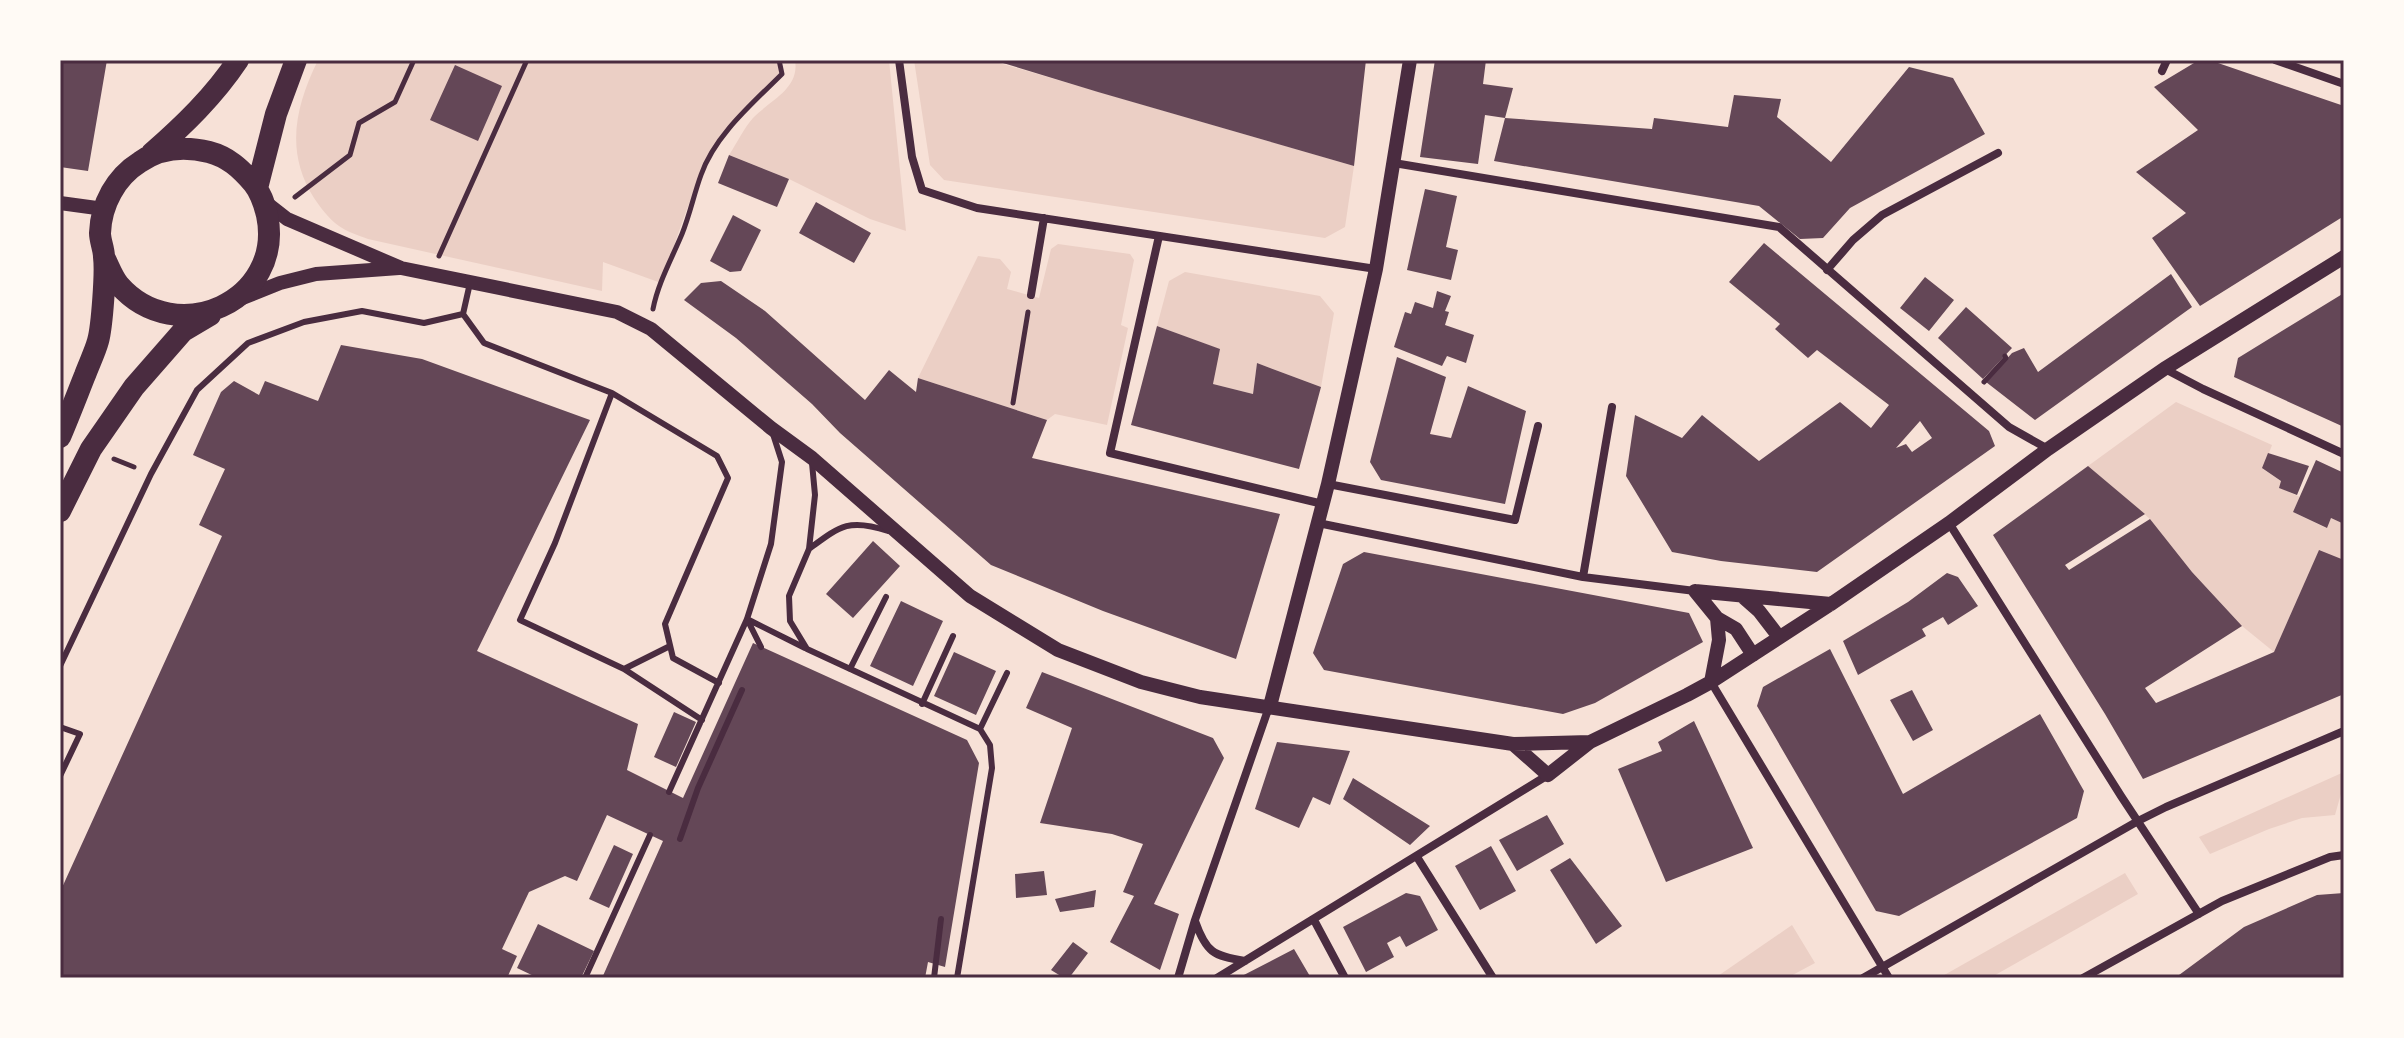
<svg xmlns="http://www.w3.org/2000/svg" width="2404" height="1038" font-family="Lora,serif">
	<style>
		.green { fill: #ebcfc5 }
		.building { fill: #644757; fill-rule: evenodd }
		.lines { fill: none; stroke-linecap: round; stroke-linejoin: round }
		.path { stroke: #4a2c40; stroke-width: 5 }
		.service { stroke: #4a2c40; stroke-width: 6 }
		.minor { stroke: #4a2c40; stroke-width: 8 }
		.tertiary { stroke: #4a2c40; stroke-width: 14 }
		.trunk { stroke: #4a2c40; stroke-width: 22 }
		.neatline { fill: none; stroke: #4a2c40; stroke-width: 3 }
	</style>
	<rect width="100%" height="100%" fill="#f7e1d7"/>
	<!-- green -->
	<path class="green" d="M 318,60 L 779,60 L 782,74 C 759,96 737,118 719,144 C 693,181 677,240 661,283 L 603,262 L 602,291 L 368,239 C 358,235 347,232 339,226 C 328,218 321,208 314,198 C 285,152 295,107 318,60 Z
		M 795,60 L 889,60 L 906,231 L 870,219 L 789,179 L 729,155 C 737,143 744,128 753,118 C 770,100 800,89 795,60 Z
		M 914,60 L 989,60 L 1354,166 L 1345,227 L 1325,238 L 944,180 L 930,165 Z
		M 1058,244 L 1130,254 L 1134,260 L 1121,325 L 1128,328 L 1107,425 L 1055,414 L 1047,420 L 918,378 L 978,256 L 1000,259 L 1011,272 L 1007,289 L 1039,298 L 1051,249 Z
		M 1185,272 L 1320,296 L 1334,313 L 1321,387 L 1257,363 L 1253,394 L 1213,384 L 1219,349 L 1157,326 L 1169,281 Z
		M 2176,402 L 2272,445 L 2263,469 L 2281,481 L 2280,488 L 2300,497 L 2293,512 L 2326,528 L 2331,518 L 2344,524 L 2344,560 L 2319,551 L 2274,652 L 2242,626 L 2192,572 L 2150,519 L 2088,466 Z
		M 2344,772 L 2344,783 L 2335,815 L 2302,818 L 2269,829 L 2210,854 L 2199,837 Z
		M 2125,873 L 2138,894 L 1990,978 L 1939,978 Z
		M 1792,925 L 1815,963 L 1787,978 L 1715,978 Z"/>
	<!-- building -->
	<path class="building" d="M 60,60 L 107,60 L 88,171 L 60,167 Z
		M 993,60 L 1366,60 L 1354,166 L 1098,92 Z
		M 1435,60 L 1486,60 L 1483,84 L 1513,88 L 1505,118 L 1652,129 L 1654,118 L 1728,127 L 1734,95 L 1781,99 L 1777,117 L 1831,162 L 1909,67 L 1953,78 L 1985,134 L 1850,208 L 1823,238 L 1800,239 L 1759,206 L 1494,161 L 1505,118 L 1485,115 L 1478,164 L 1420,157 Z
		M 2194,63 L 2218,63 L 2344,106 L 2344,216 L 2200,306 L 2152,238 L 2186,213 L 2136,172 L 2198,130 L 2154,87 Z
		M 455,65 L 502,86 L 478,141 L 430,120 Z
		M 729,155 L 789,179 L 777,207 L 718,183 Z
		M 1425,189 L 1457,196 L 1446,247 L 1458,250 L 1451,280 L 1407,270 Z
		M 816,202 L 871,233 L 854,263 L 799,233 Z
		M 733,215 L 761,230 L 741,271 L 730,272 L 710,261 Z
		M 1764,243 L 1989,431 L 1995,446 L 1817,572 L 1721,561 L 1672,552 L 1626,476 L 1635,415 L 1682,438 L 1702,415 L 1759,461 L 1840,402 L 1871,428 L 1889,405 L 1817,350 L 1808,358 L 1775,329 L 1780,324 L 1729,282 ZM 1920,421 L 1932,438 L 1912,452 L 1906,444 L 1896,448 Z
		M 2171,274 L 2192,307 L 2035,420 L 1986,382 L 2012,353 L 2024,348 L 2038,372 Z
		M 1925,277 L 1954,300 L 1929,331 L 1900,308 Z
		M 721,281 L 765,311 L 865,400 L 889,370 L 916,392 L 918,378 L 1047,420 L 1032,458 L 1280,514 L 1236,659 L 1103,611 L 991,565 L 840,433 L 812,404 L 736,338 L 684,300 L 701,283 Z
		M 1437,291 L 1451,296 L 1445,311 L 1449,312 L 1445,325 L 1474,335 L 1466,363 L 1447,356 L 1442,366 L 1394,347 L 1405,312 L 1411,314 L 1415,302 L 1433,308 Z
		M 2344,293 L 2344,427 L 2234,377 L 2238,358 Z
		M 1966,307 L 2012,348 L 1983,379 L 1938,338 Z
		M 1157,326 L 1220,349 L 1213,384 L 1253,394 L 1257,363 L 1321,387 L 1299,469 L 1131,425 Z
		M 341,345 L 422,359 L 590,420 L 477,651 L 638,724 L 627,770 L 683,798 L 753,643 L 967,740 L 979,763 L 945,967 L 928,962 L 925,978 L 602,978 L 663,841 L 607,815 L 577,881 L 565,876 L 529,892 L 502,949 L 517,956 L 507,978 L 60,978 L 60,892 L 222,536 L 199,525 L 225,469 L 193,455 L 221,392 L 234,381 L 259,395 L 265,381 L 318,401 Z
		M 1397,357 L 1446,377 L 1430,434 L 1451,438 L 1468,386 L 1526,411 L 1505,504 L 1381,480 L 1370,462 Z
		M 2268,453 L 2309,466 L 2297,495 L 2279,488 L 2281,481 L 2262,468 Z
		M 2316,460 L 2344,473 L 2344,524 L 2331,518 L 2327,528 L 2293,512 Z
		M 2088,466 L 2145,514 L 2065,565 L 2069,570 L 2150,519 L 2192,572 L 2242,626 L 2145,688 L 2156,703 L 2274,652 L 2319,550 L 2344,560 L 2344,694 L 2143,779 L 2105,714 L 1993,535 Z
		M 873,541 L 900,566 L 853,618 L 826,594 Z
		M 1364,552 L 1689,613 L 1703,642 L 1595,703 L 1563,714 L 1324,670 L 1313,653 L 1343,564 Z
		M 1947,573 L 1958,577 L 1978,606 L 1948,625 L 1943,617 L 1922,629 L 1926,636 L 1858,675 L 1843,641 L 1908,602 Z
		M 901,601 L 943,621 L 913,686 L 870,666 Z
		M 1830,649 L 1903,794 L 2040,714 L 2084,791 L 2077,818 L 1899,916 L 1876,911 L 1757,706 L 1763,687 Z
		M 954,652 L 996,671 L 976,715 L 934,696 Z
		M 1042,672 L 1213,738 L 1224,758 L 1154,904 L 1179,914 L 1160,970 L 1110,942 L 1134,896 L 1123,892 L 1143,844 L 1112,834 L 1040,823 L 1072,728 L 1026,708 Z
		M 1912,690 L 1933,730 L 1913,741 L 1890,700 Z
		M 674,712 L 696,722 L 676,767 L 654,757 Z
		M 1694,721 L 1753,848 L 1666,882 L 1618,769 L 1662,751 L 1658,742 Z
		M 1277,742 L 1350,751 L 1330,805 L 1313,797 L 1299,828 L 1255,809 Z
		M 1353,778 L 1430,826 L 1410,845 L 1343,799 Z
		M 1547,815 L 1564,844 L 1517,871 L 1499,840 Z
		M 614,845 L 633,854 L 609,908 L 589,899 Z
		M 1491,846 L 1516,891 L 1480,910 L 1455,866 Z
		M 1570,858 L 1622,926 L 1596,944 L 1550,870 Z
		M 1044,871 L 1047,895 L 1016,898 L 1015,874 Z
		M 1096,890 L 1094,907 L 1060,912 L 1055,899 Z
		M 1406,893 L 1420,896 L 1438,930 L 1406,947 L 1400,936 L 1387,943 L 1394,957 L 1366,972 L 1343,927 Z
		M 2344,893 L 2344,978 L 2175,978 L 2244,927 L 2317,895 Z
		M 538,924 L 594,951 L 581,978 L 538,978 L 517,968 Z
		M 1073,942 L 1088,953 L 1069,978 L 1064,978 L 1051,970 Z
		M 1294,949 L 1311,978 L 1238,978 Z"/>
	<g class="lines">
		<!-- path -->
		<path class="path" d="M 295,197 L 350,155 L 359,123 L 395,102 L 414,60
			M 439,256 L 527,60
			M 653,309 C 658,283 672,258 682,234 C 690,214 694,194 701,175 C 715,135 753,103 782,74 L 779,60
			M 1984,382 L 2006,358 L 2005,356
			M 1013,403 L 1028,312
			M 114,459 L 134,467"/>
		<!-- service -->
		<path class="service" d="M 470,283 L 463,314 L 484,343 L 612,393
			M 812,463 L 815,495 L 809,549 L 789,596 L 790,621 L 807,649 L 980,729 L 990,745 L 992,768 L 957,978
			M 809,549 C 840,526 849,518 888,531
			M 747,619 L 805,648
			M 747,619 L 761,647
			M 60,666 L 151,474 L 197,390 L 248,343 L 304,322 L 362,311 L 424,323 L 463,314
			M 624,669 L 670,646
			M 850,669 L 886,597
			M 922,704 L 953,636
			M 702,720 L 624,669 L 520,620 L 555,543 L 612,393 L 717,456 L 728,478 L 665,624 L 673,658 L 719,683
			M 60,727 L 80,734 L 60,776
			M 980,729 L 1007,673
			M 669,792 L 747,619 L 771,544 L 782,462 L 773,434
			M 680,839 L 698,788 L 742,690
			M 585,978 L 650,835
			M 934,978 L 941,919"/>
		<!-- minor -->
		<path class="minor" d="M 899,60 L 912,157 L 922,190 L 977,208 L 1376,269
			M 2275,60 L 2344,84
			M 2162,71 L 2167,60
			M 1394,163 L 1779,227 L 2009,427 L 2048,449
			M 1159,236 L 1110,453 L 1323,504
			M 1827,270 L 1853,240 L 1882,215 L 1998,153
			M 1031,295 L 1044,218
			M 2165,369 L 2203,389 L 2344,454
			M 1328,484 L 1515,520 L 1538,426
			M 1318,523 L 1583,577 L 1695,591
			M 1949,523 L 2121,796 L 2199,914
			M 1583,577 L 1612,407
			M 1711,682 L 1889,978
			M 1417,857 L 1493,978
			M 1314,920 L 1345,978
			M 1195,921 C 1206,952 1213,956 1245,961
			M 1178,978 L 1195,920 L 1269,707
			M 1217,978 L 1548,775
			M 1863,978 L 2138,821 L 2166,807 L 2344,731
			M 2083,978 L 2222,901 L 2330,857 L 2344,855"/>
		<!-- tertiary -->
		<path class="tertiary" d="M 264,201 L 287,219 L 401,268 L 617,312 L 651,329 L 771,428 L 812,458 L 970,596 L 1058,650 L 1141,682 L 1200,697 L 1513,744 L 1590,742 L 1687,695 L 1711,682 L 1831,604 L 1949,523 L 2048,449 L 2164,369 L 2344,257
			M 60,203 L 104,209
			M 240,299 L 280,283 L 316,274 L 399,268
			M 1695,591 L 1831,604
			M 1695,591 L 1717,618 L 1736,629 L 1753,655
			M 1742,596 L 1759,611 L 1779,637
			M 1711,682 L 1719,640 L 1717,618
			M 1270,706 L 1328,484 L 1376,269 L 1410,60
			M 1513,744 L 1548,775 L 1590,742"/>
		<!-- trunk -->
		<path class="trunk" d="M 152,153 C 184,125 214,96 238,60
			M 257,188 L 276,114 L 296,60
			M 60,437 C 69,416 77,395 85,375 C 89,364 95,352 98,341 C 102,327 106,272 104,257 C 104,249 100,241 100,233 C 101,204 116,177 140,162 C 160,148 185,146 209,152 C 228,157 240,168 253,183 C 261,193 264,203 267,215 C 285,301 176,350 119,285 C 113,278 109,267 105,259
			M 60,511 L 91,449 L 134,387 L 183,331 L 210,315"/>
	</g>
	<!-- border -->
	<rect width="2404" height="1038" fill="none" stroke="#fffaf5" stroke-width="124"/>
	<rect x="62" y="62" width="2280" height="914" class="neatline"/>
</svg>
